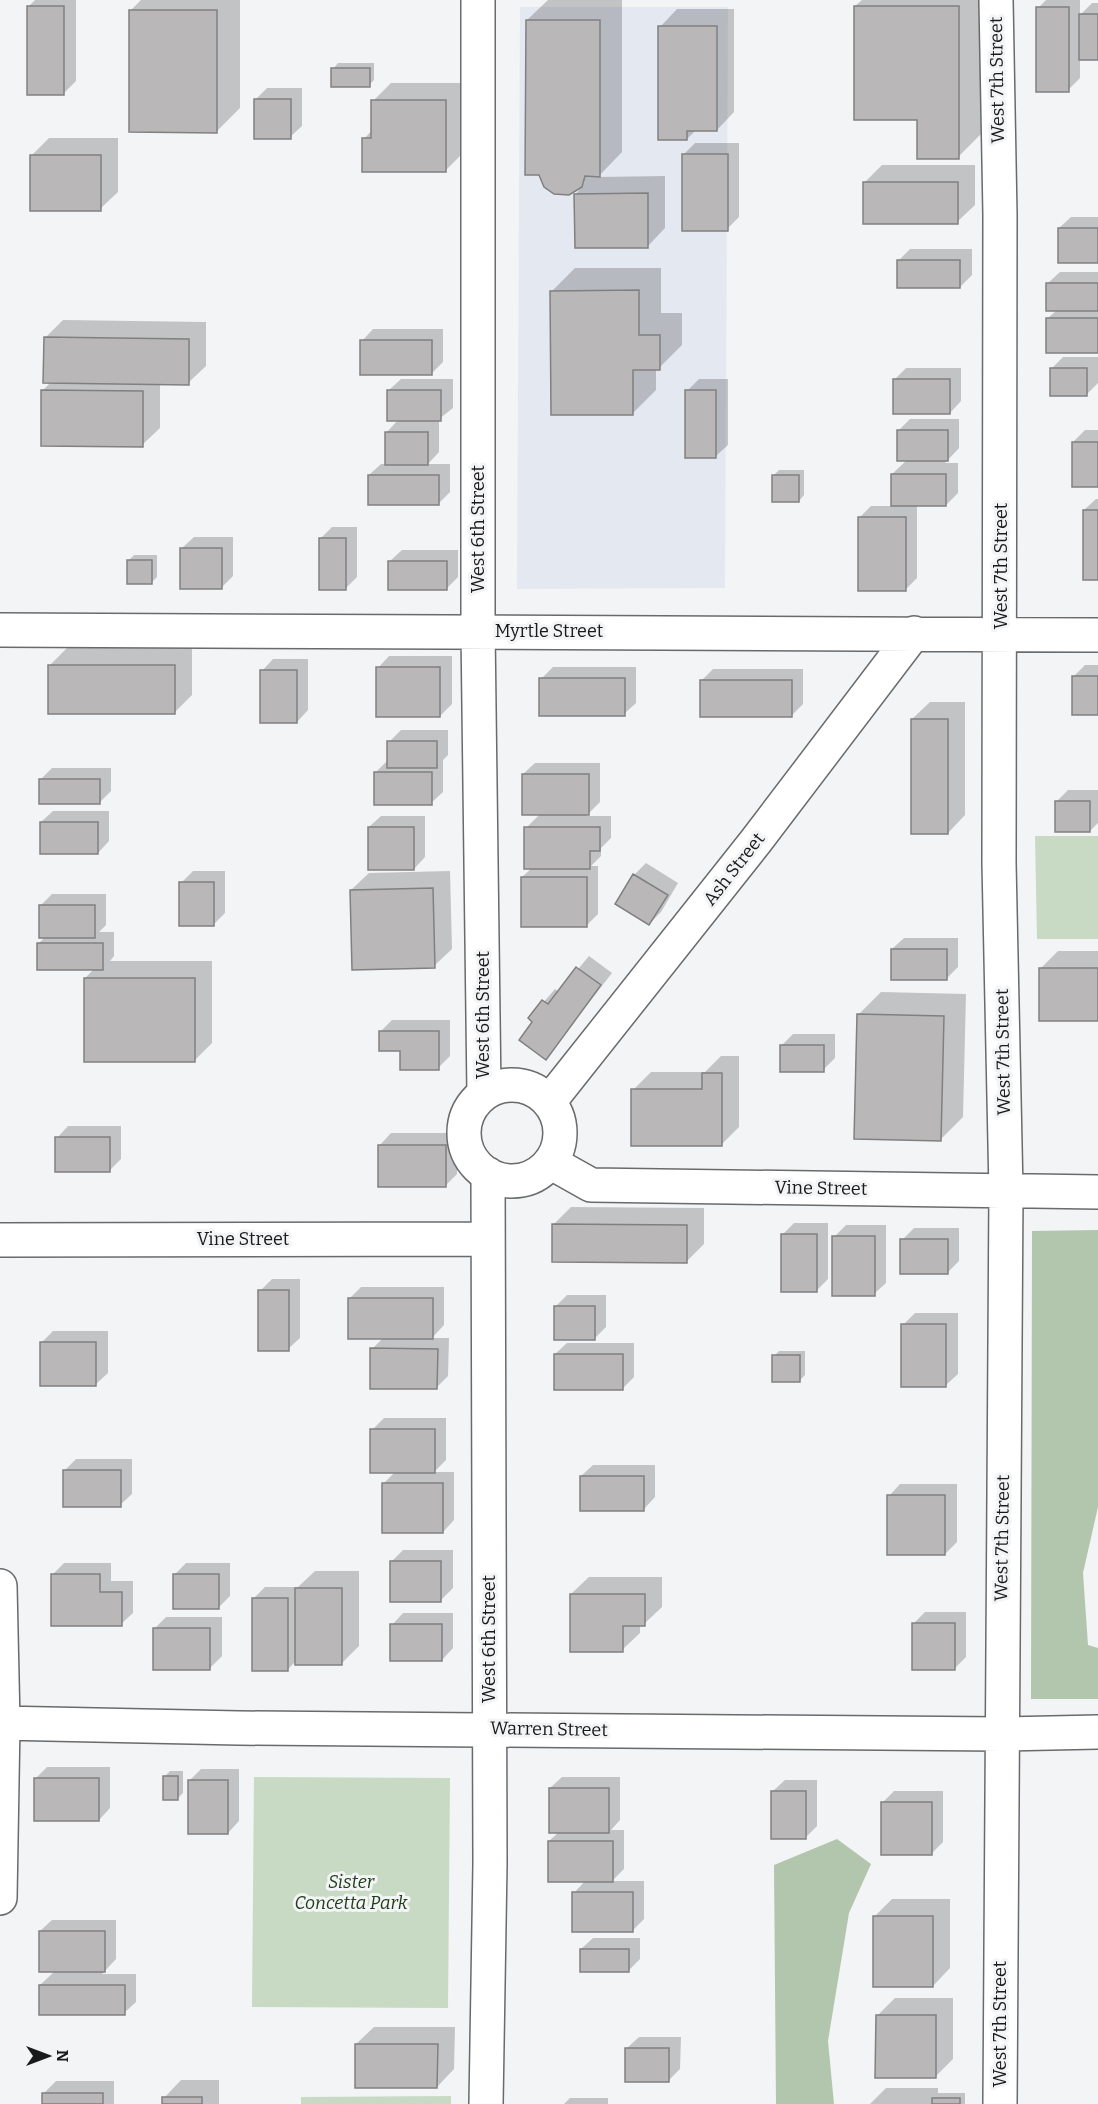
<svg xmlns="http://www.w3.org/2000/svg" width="1098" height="2104" font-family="Bitter,serif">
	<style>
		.built { fill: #e4e9f1 }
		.green { fill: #c8dac4 }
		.forest { fill: #b2c6ad }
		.shadow { fill: #0003 }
		.building { fill: #b9b7b7; stroke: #818080; stroke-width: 1.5 }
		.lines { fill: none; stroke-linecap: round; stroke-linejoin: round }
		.minor-casing { stroke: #696a6b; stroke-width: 36 }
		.minor { stroke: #fff; stroke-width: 33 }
		.labels { text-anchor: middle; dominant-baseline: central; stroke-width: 6; stroke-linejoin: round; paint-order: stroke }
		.street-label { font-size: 18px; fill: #1a1a1b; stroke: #f3f4f5 }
		.park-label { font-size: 18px; font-style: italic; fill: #203d19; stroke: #f3f4f5 }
	</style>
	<rect width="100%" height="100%" fill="#f3f4f5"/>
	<!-- built -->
	<path class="built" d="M 520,7 L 728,7 L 725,588 L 517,589 Z"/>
	<!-- green -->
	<path class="green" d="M 1035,836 L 1098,836 L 1098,939 L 1037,939 Z
		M 254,1777 L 450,1778 L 448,2008 L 252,2007 Z
		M 451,2096 L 451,2104 L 301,2104 L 301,2097 Z"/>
	<!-- forest -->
	<path class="forest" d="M 1098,1230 L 1098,1507 L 1083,1573 L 1088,1645 L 1098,1648 L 1098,1699 L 1031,1699 L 1032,1231 Z
		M 837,1839 L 871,1864 L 849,1913 L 828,2041 L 834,2104 L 776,2104 L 774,1865 Z"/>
	<!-- shadow -->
	<path class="shadow" d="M 35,0 L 76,0 L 76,81 L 64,93 L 29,6 Z
		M 141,0 L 240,0 L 240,108 L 217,131 L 131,10 Z
		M 548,0 L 622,0 L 622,152 L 598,177 L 665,176 L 665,228 L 648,246 L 576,194 L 585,182 L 569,194 L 527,20 Z
		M 862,0 L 981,0 L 981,134 L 958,157 L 919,118 L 855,6 Z
		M 1046,0 L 1080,0 L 1080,15 L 1092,3 L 1098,3 L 1098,58 L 1080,58 L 1080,78 L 1068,90 L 1038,8 Z
		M 677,9 L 734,9 L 734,112 L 717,130 L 696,130 L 687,139 L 660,27 Z
		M 338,63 L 374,63 L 374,80 L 369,85 L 333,69 Z
		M 391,83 L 463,83 L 463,153 L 445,171 L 364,139 L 373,129 L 373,101 Z
		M 267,88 L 302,88 L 302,126 L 290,137 L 255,100 Z
		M 49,138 L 118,138 L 118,192 L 100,209 L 32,155 Z
		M 695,143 L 739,143 L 739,217 L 727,229 L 683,155 Z
		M 882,165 L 975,165 L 975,205 L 957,222 L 865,182 Z
		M 1071,217 L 1098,217 L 1098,261 L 1059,228 Z
		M 910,249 L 972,249 L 972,275 L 960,287 L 898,261 Z
		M 575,268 L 661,268 L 661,313 L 682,313 L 682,345 L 659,368 L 656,368 L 656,390 L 633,413 L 552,291 Z
		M 1060,272 L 1098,272 L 1098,351 L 1048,318 L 1057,310 L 1048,283 Z
		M 63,320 L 206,322 L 206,366 L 188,383 L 160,383 L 160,428 L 142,445 L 43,390 L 52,381 L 45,338 Z
		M 373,329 L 443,329 L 443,362 L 431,374 L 362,341 Z
		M 1063,357 L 1098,357 L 1098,383 L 1086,395 L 1052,368 Z
		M 906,368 L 961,368 L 961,401 L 950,413 L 894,380 Z
		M 401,379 L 453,379 L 453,408 L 439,419 L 439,452 L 428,464 L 450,464 L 450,492 L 438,504 L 369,475 L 381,464 L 386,464 L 386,433 L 399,419 L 389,390 Z
		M 699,379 L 728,379 L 728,445 L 716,456 L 687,391 Z
		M 910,419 L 959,419 L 959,448 L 945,463 L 958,463 L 958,493 L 946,505 L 917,505 L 917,578 L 905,590 L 859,518 L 871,506 L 892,506 L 892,474 L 907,460 L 898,431 Z
		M 1085,430 L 1098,430 L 1098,486 L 1073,442 Z
		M 779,470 L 804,470 L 804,495 L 799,501 L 774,475 Z
		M 1096,499 L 1098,499 L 1098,578 L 1084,510 Z
		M 332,527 L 357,527 L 357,577 L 345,589 L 320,539 Z
		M 194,537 L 233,537 L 233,576 L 221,588 L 182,548 Z
		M 402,550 L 458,550 L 458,577 L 446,589 L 390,561 Z
		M 134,555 L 157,555 L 157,577 L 151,583 L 129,560 Z
		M 67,648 L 192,648 L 192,695 L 174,713 L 50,665 Z
		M 389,656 L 452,656 L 452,704 L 440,716 L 378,668 Z
		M 273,659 L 308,659 L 308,710 L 297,722 L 262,671 Z
		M 1085,665 L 1098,665 L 1098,713 L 1073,677 Z
		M 553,667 L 636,667 L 636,703 L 624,714 L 541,679 Z
		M 713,669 L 803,669 L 803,704 L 791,716 L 701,681 Z
		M 930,702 L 965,702 L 965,815 L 948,833 L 912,719 Z
		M 401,730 L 448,730 L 448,755 L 443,760 L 443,792 L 431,803 L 376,772 L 387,761 L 389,742 Z
		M 535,763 L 600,763 L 600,802 L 586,816 L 611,816 L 611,838 L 601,848 L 601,856 L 591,866 L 598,866 L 598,914 L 587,925 L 522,877 L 532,868 L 526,828 L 540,814 L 523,774 Z
		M 52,768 L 111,768 L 111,791 L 100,802 L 40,780 Z
		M 1068,790 L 1098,790 L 1098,823 L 1090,831 L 1056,802 Z
		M 53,811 L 109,811 L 109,841 L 98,853 L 41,822 Z
		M 381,816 L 425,816 L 425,857 L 414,869 L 369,827 Z
		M 646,863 L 678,883 L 661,912 L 649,924 L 617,903 L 634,875 Z
		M 193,871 L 225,871 L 225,913 L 214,924 L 181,883 Z
		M 450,871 L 452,949 L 434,966 L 351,890 L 369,873 Z
		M 52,894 L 106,894 L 106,925 L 99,932 L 114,932 L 114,956 L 110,961 L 212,961 L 212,1043 L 195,1060 L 85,978 L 95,968 L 38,944 L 45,937 L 40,906 Z
		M 904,938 L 958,938 L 958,967 L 947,978 L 892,949 Z
		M 1058,951 L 1098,951 L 1098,1019 L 1040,969 Z
		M 589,956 L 612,973 L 546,1058 L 534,1022 L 530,1018 L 555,989 L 559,992 Z
		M 881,992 L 966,994 L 963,1117 L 940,1140 L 858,1015 Z
		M 392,1020 L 450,1020 L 450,1056 L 438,1068 L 401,1049 L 380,1032 Z
		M 793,1034 L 835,1034 L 835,1058 L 823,1070 L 781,1046 Z
		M 721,1056 L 739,1056 L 739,1127 L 721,1145 L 633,1090 L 651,1072 L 705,1072 Z
		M 68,1126 L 121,1126 L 121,1159 L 109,1171 L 57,1138 Z
		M 391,1133 L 457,1133 L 457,1174 L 445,1186 L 380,1145 Z
		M 571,1207 L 704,1208 L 704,1244 L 686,1262 L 554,1224 Z
		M 794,1223 L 828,1223 L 828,1279 L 817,1290 L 782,1235 Z
		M 846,1225 L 886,1225 L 886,1283 L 874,1294 L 834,1237 Z
		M 914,1228 L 959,1228 L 959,1261 L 948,1272 L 902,1240 Z
		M 272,1279 L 300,1279 L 300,1338 L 288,1349 L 260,1291 Z
		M 361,1287 L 444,1287 L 444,1325 L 432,1338 L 449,1338 L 448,1376 L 437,1387 L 372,1349 L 384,1337 L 349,1299 Z
		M 567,1295 L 606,1295 L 606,1327 L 594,1339 L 555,1307 Z
		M 915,1313 L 958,1313 L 958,1374 L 946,1385 L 903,1325 Z
		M 53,1331 L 108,1331 L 108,1373 L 96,1384 L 41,1343 Z
		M 567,1343 L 634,1343 L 634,1377 L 622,1389 L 555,1354 Z
		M 779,1351 L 805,1351 L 805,1375 L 800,1380 L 774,1356 Z
		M 384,1418 L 446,1418 L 446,1460 L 434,1472 L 454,1472 L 454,1520 L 443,1532 L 383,1484 L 396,1471 L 372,1430 Z
		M 76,1459 L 132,1459 L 132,1494 L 120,1505 L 64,1471 Z
		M 593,1465 L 655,1465 L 655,1497 L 644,1509 L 581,1476 Z
		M 900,1484 L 957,1484 L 957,1542 L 945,1554 L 889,1496 Z
		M 403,1550 L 453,1550 L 453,1588 L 441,1600 L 392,1561 Z
		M 64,1563 L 111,1563 L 111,1581 L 133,1581 L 133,1613 L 121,1624 L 52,1575 Z
		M 186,1563 L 230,1563 L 230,1596 L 218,1608 L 174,1575 Z
		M 315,1571 L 359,1571 L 359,1646 L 342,1663 L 297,1660 L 287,1670 L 253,1599 L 265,1587 L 298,1587 Z
		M 589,1577 L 662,1577 L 662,1607 L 644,1624 L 640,1624 L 640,1633 L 622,1650 L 571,1594 Z
		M 925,1612 L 966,1612 L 966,1657 L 954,1669 L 913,1624 Z
		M 403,1613 L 453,1613 L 453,1648 L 442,1660 L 392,1625 Z
		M 166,1617 L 222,1617 L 222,1656 L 210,1668 L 154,1629 Z
		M 47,1767 L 110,1767 L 110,1808 L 99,1820 L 35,1779 Z
		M 201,1769 L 239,1769 L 239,1821 L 228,1833 L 189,1781 Z
		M 170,1771 L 183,1771 L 183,1793 L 177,1799 L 165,1776 Z
		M 562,1777 L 620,1777 L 620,1820 L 611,1830 L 624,1830 L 624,1869 L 612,1881 L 644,1881 L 644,1919 L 633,1930 L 574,1893 L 585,1881 L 549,1841 L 559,1832 L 550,1788 Z
		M 785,1780 L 817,1780 L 817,1826 L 805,1838 L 773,1791 Z
		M 894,1791 L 943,1791 L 943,1842 L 932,1853 L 882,1803 Z
		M 892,1899 L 950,1899 L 950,1968 L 933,1986 L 875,1916 Z
		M 52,1920 L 116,1920 L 116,1959 L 102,1974 L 136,1974 L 136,2002 L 124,2013 L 40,1985 L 55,1971 L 40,1931 Z
		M 593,1938 L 640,1938 L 640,1959 L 628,1971 L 581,1949 Z
		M 895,1998 L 953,1998 L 953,2059 L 935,2077 L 877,2016 Z
		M 374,2027 L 455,2027 L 454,2069 L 437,2087 L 356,2044 Z
		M 639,2037 L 681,2037 L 680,2069 L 668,2081 L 627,2048 Z
		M 181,2080 L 219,2080 L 219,2104 L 164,2104 L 164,2098 Z
		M 56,2081 L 114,2081 L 114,2104 L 44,2104 L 44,2093 Z
		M 886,2088 L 938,2088 L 938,2093 L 965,2093 L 965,2104 L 870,2104 Z
		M 570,2098 L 608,2098 L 608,2104 L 564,2104 Z"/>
	<!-- building -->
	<path class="building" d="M 27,6 L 64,6 L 64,95 L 27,95 Z
		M 854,6 L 959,6 L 959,159 L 917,159 L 917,120 L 854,120 Z
		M 1036,7 L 1069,7 L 1069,92 L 1036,92 Z
		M 129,10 L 217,10 L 217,133 L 129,132 Z
		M 1079,14 L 1098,14 L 1098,60 L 1079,60 Z
		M 526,20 L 600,20 L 600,177 L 585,176 L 582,187 L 569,195 L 554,194 L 544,187 L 539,175 L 525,175 Z
		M 658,26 L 717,26 L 717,131 L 687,131 L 687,140 L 658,140 Z
		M 331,68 L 370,68 L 370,87 L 331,87 Z
		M 254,99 L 291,99 L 291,139 L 254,139 Z
		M 371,100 L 446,100 L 446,172 L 362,172 L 362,138 L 371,138 Z
		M 682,154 L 728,154 L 728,231 L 682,231 Z
		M 30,155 L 101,155 L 101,211 L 30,211 Z
		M 863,182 L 958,182 L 958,224 L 863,224 Z
		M 648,193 L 648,248 L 575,248 L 574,194 Z
		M 1058,228 L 1098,228 L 1098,263 L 1058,263 Z
		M 897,260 L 960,260 L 960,288 L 897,288 Z
		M 1046,283 L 1098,283 L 1098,311 L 1046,311 Z
		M 639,290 L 639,335 L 660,335 L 660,370 L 633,370 L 633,415 L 551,415 L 550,291 Z
		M 1046,318 L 1098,318 L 1098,353 L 1046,353 Z
		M 44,337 L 189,339 L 189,385 L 43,383 Z
		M 360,340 L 432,340 L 432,375 L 360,375 Z
		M 1050,368 L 1087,368 L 1087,396 L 1050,396 Z
		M 893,379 L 950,379 L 950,414 L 893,414 Z
		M 41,390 L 143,391 L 143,447 L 41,446 Z
		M 387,390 L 441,390 L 441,421 L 387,421 Z
		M 685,390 L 716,390 L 716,458 L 685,458 Z
		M 897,430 L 948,430 L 948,461 L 897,461 Z
		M 385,432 L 428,432 L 428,465 L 385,465 Z
		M 1072,442 L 1098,442 L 1098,487 L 1072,487 Z
		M 891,474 L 946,474 L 946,506 L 891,506 Z
		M 368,475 L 439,475 L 439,505 L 368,505 Z
		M 772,475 L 799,475 L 799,502 L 772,502 Z
		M 1083,510 L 1098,510 L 1098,580 L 1083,580 Z
		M 858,517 L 906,517 L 906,591 L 858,591 Z
		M 319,538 L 346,538 L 346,590 L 319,590 Z
		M 180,548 L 222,548 L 222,589 L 180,589 Z
		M 127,560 L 152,560 L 152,584 L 127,584 Z
		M 388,561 L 447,561 L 447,590 L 388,590 Z
		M 48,665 L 175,665 L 175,714 L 48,714 Z
		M 376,667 L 440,667 L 440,717 L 376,717 Z
		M 260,670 L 297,670 L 297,723 L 260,723 Z
		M 1072,676 L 1098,676 L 1098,715 L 1072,715 Z
		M 539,678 L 625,678 L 625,716 L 539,716 Z
		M 700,680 L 792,680 L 792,717 L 700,717 Z
		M 911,719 L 948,719 L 948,834 L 911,834 Z
		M 387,741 L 437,741 L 437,768 L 387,768 Z
		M 374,772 L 432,772 L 432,805 L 374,805 Z
		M 522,774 L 589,774 L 589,815 L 522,815 Z
		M 39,779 L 100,779 L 100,804 L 39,804 Z
		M 1055,801 L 1090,801 L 1090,832 L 1055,832 Z
		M 40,822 L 98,822 L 98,854 L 40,854 Z
		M 368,827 L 414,827 L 414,870 L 368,870 Z
		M 524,827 L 600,827 L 600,851 L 590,851 L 590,869 L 524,869 Z
		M 633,874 L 668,895 L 649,925 L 615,904 Z
		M 521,877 L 587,877 L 587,927 L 521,927 Z
		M 179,882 L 214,882 L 214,926 L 179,926 Z
		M 433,888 L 435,968 L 352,970 L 350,890 Z
		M 39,905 L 95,905 L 95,938 L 39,938 Z
		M 37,943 L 103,943 L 103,970 L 37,970 Z
		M 891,949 L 947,949 L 947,980 L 891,980 Z
		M 576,967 L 601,985 L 546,1060 L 519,1040 L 532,1022 L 528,1018 L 542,1000 L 548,1004 Z
		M 1039,968 L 1098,968 L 1098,1021 L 1039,1021 Z
		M 84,978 L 195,978 L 195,1062 L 84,1062 Z
		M 857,1014 L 944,1016 L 941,1141 L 854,1139 Z
		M 379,1031 L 439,1031 L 439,1070 L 400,1070 L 400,1051 L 379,1051 Z
		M 780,1045 L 824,1045 L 824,1072 L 780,1072 Z
		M 702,1073 L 722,1073 L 722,1146 L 631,1146 L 631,1089 L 702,1089 Z
		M 55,1137 L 110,1137 L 110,1172 L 55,1172 Z
		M 378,1145 L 446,1145 L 446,1187 L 378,1187 Z
		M 552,1224 L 687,1225 L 687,1263 L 552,1262 Z
		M 781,1234 L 817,1234 L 817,1292 L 781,1292 Z
		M 832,1236 L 875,1236 L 875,1296 L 832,1296 Z
		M 900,1239 L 948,1239 L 948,1274 L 900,1274 Z
		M 258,1290 L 289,1290 L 289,1351 L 258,1351 Z
		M 348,1298 L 433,1298 L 433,1339 L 348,1339 Z
		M 554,1306 L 595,1306 L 595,1340 L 554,1340 Z
		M 901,1324 L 946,1324 L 946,1387 L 901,1387 Z
		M 40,1342 L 96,1342 L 96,1386 L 40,1386 Z
		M 370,1348 L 438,1349 L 437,1389 L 370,1389 Z
		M 554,1354 L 623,1354 L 623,1390 L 554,1390 Z
		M 772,1355 L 800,1355 L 800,1382 L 772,1382 Z
		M 370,1429 L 435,1429 L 435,1473 L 370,1473 Z
		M 63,1470 L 121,1470 L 121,1507 L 63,1507 Z
		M 580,1476 L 644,1476 L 644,1511 L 580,1511 Z
		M 382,1483 L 443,1483 L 443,1533 L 382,1533 Z
		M 887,1495 L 945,1495 L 945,1555 L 887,1555 Z
		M 390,1561 L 441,1561 L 441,1602 L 390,1602 Z
		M 51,1574 L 100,1574 L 100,1592 L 122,1592 L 122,1626 L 51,1626 Z
		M 173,1574 L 219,1574 L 219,1609 L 173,1609 Z
		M 295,1588 L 342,1588 L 342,1665 L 295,1665 Z
		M 570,1594 L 645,1594 L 645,1626 L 623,1626 L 623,1652 L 570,1652 Z
		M 252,1598 L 288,1598 L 288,1671 L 252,1671 Z
		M 912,1623 L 955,1623 L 955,1670 L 912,1670 Z
		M 390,1624 L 442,1624 L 442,1661 L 390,1661 Z
		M 153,1628 L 210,1628 L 210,1670 L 153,1670 Z
		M 163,1776 L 178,1776 L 178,1800 L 163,1800 Z
		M 34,1778 L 99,1778 L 99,1821 L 34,1821 Z
		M 188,1780 L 228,1780 L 228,1834 L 188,1834 Z
		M 549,1788 L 609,1788 L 609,1833 L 549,1833 Z
		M 771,1791 L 806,1791 L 806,1839 L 771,1839 Z
		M 881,1802 L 932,1802 L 932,1855 L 881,1855 Z
		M 548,1841 L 613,1841 L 613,1882 L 548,1882 Z
		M 572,1892 L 633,1892 L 633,1932 L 572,1932 Z
		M 873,1916 L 933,1916 L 933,1987 L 873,1987 Z
		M 39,1931 L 105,1931 L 105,1972 L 39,1972 Z
		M 580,1949 L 629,1949 L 629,1972 L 580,1972 Z
		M 39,1985 L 125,1985 L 125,2015 L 39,2015 Z
		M 876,2015 L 936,2015 L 936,2078 L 875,2078 Z
		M 355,2044 L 438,2044 L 437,2088 L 355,2088 Z
		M 625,2048 L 669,2048 L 669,2082 L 625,2082 Z
		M 42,2093 L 103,2093 L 103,2104 L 42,2104 Z
		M 162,2097 L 202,2097 L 202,2104 L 162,2104 Z
		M 932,2098 L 960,2098 L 960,2104 L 932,2104 Z"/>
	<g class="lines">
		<!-- minor casing -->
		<g class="minor-casing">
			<path id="minor" d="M 478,0 L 478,630 L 484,1094
				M 996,0 L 1000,215 L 999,863 L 1006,1191 L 1000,2104
				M 0,630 L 1098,635
				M464 1133a48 48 0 1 1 96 0a48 48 0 1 1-96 0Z
				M 549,1102 L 756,841 L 914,633
				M 550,1162 L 591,1185 L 1098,1192
				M 0,1240 L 486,1239
				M 0,1586 L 3,1723 L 0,1898
				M 0,1723 L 239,1728 L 1000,1734 L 1098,1732
				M 486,2104 L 490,1864 L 488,1174"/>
		</g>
		<!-- minor -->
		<use href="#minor" class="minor"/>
	</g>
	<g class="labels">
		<!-- street labels -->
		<g class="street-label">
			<text transform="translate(997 80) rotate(-91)">West 7th Street</text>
			<text transform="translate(478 529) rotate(-90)">West 6th Street</text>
			<text transform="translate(1001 566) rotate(-90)">West 7th Street</text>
			<text x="549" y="631">Myrtle Street</text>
			<text transform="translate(734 869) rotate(-52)">Ash Street</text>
			<text transform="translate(483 1015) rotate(-90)">West 6th Street</text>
			<text transform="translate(1003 1052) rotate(-91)">West 7th Street</text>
			<text transform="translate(821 1188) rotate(1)">Vine Street</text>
			<text x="243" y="1239">Vine Street</text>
			<text transform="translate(1002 1538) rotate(-89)">West 7th Street</text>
			<text transform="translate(489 1639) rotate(-90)">West 6th Street</text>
			<text transform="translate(549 1729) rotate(1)">Warren Street</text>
			<text transform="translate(1000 2024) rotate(-90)">West 7th Street</text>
		</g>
		<!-- park labels -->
		<g class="park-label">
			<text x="351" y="1882">Sister<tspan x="351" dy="21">Concetta Park</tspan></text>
		</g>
	</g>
	<!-- north arrow -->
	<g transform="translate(48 2056) rotate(90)" stroke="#f3f4f5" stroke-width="4.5" paint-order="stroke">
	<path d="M0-4.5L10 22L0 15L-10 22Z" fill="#1a1a1b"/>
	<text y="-9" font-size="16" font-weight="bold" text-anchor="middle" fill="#1a1a1b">N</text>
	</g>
</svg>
